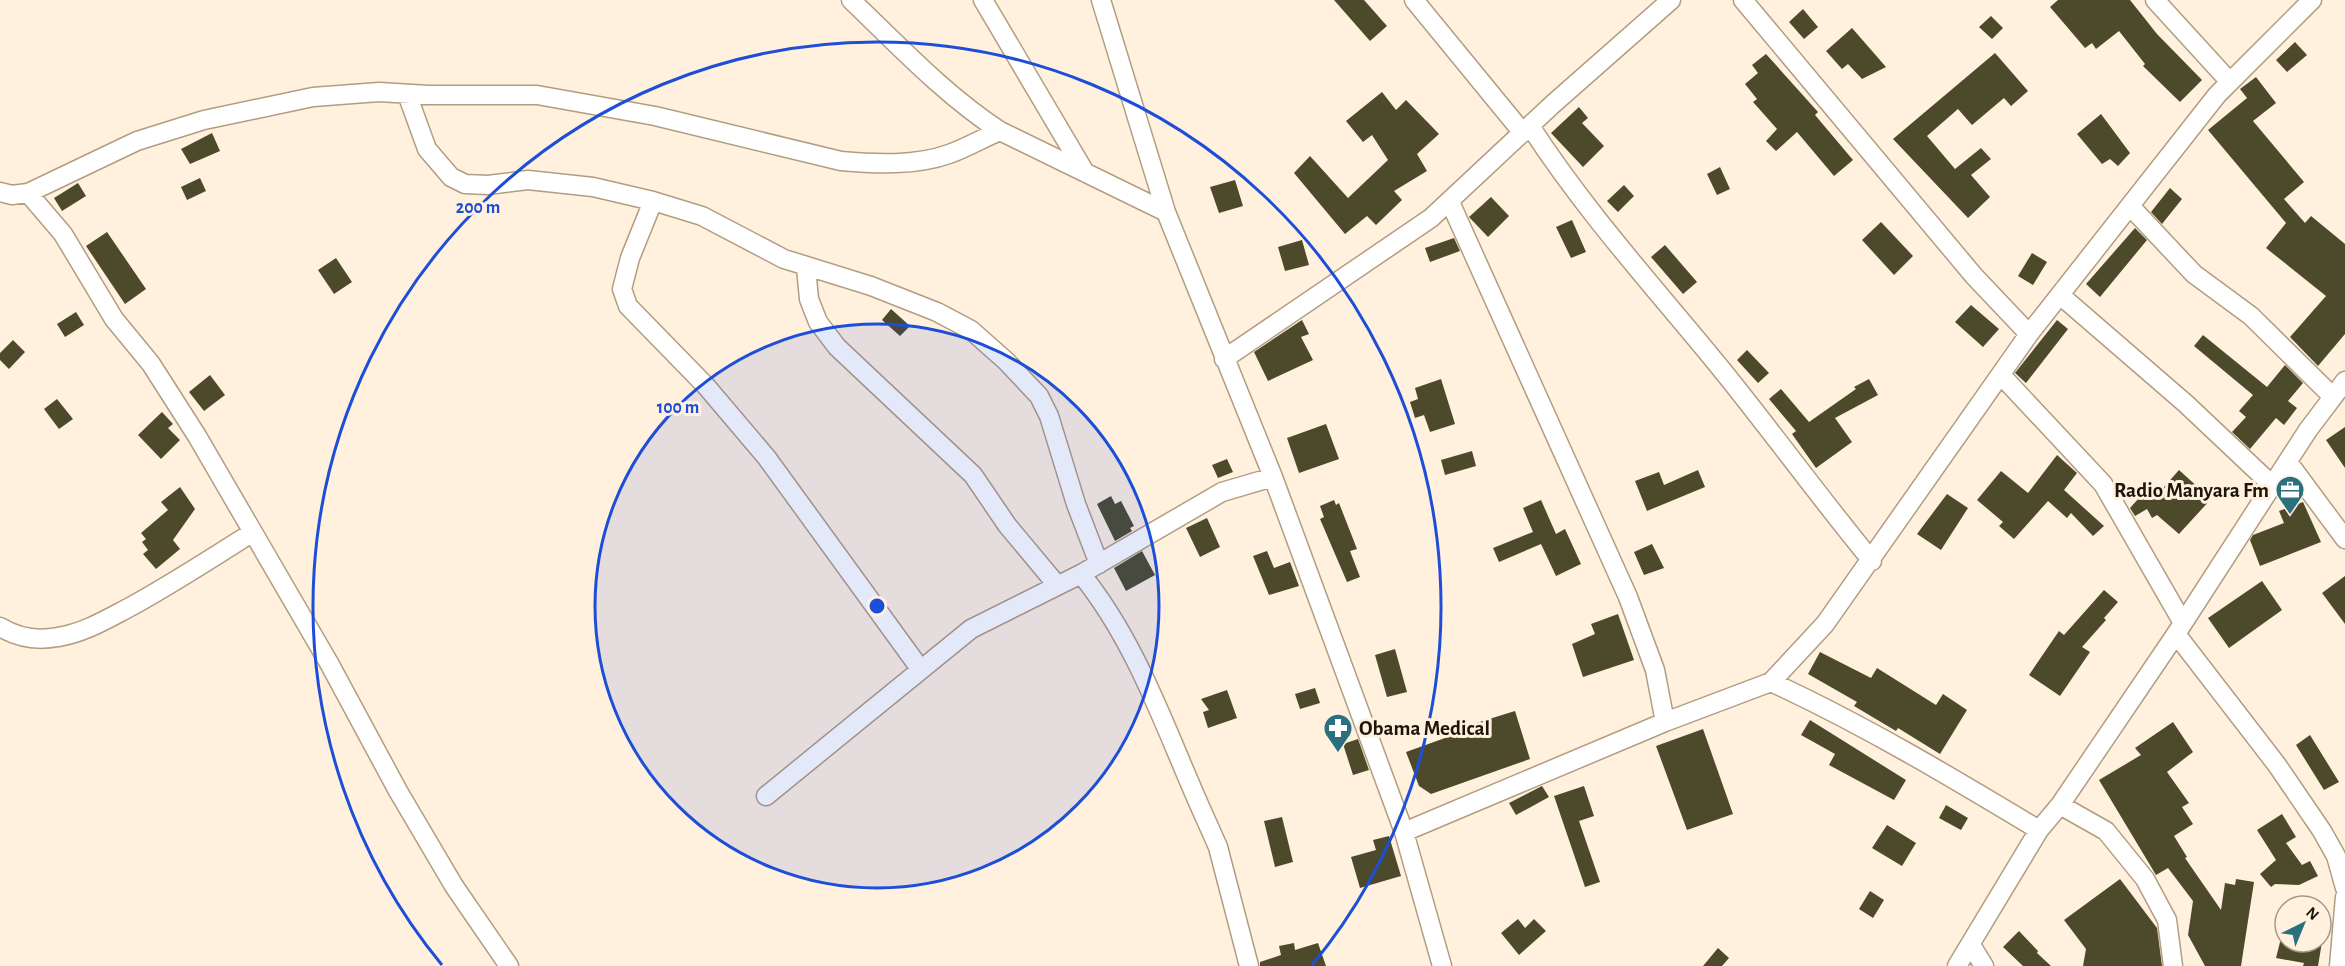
<svg xmlns="http://www.w3.org/2000/svg" width="2345" height="966" font-family="'Alegreya Sans',sans-serif">
	<style>
		.building { fill: #4d4a2b }
		.lines { fill: none; stroke-linecap: round; stroke-linejoin: round }
		.minor-casing { stroke: #b29d80; stroke-width: 21 }
		.minor { stroke: #fff; stroke-width: 18 }
		.ring { fill: none; stroke: #1d4ed8; stroke-width: 3 }
		.labels { text-anchor: middle; dominant-baseline: central; stroke-width: 6; stroke-linejoin: round; paint-order: stroke }
		.poi-label { font-size: 21px; font-weight: bold; fill: #1d150a; stroke: #fff1de; text-anchor: end }
		.centre { fill: #1d4ed8; stroke: #fff1de; stroke-width: 3 }
		.ring-label { font-size: 18px; text-anchor: middle; font-weight: bold; fill: #1d4ed8; stroke: #fff1de; stroke-width: 6; stroke-linejoin: round; paint-order: stroke }
	</style>
	<rect width="100%" height="100%" fill="#fff1de"/>
	<!-- building -->
	<path class="building" d="M 1334,0 L 1364,0 L 1387,26 L 1370,41 Z
		M 2058,0 L 2130,0 L 2157,34 L 2202,80 L 2180,102 L 2143,66 L 2145,64 L 2119,31 L 2096,49 L 2092,43 L 2085,48 L 2050,7 Z
		M 1803,9 L 1818,27 L 1804,39 L 1789,22 Z
		M 1991,16 L 2003,28 L 1992,39 L 1979,27 Z
		M 1852,28 L 1886,67 L 1862,79 L 1848,64 L 1842,69 L 1826,51 Z
		M 2295,42 L 2307,55 L 2287,72 L 2276,60 Z
		M 1995,53 L 2028,91 L 2011,106 L 2004,98 L 1972,125 L 1958,109 L 1927,136 L 1955,169 L 1981,148 L 1991,159 L 1971,175 L 1990,197 L 1968,218 L 1893,139 Z
		M 1766,54 L 1818,112 L 1815,115 L 1853,160 L 1834,176 L 1797,132 L 1776,151 L 1766,141 L 1777,129 L 1753,102 L 1757,99 L 1745,84 L 1758,73 L 1752,65 Z
		M 2256,77 L 2276,103 L 2253,121 L 2304,182 L 2284,199 L 2305,223 L 2311,216 L 2345,244 L 2345,334 L 2318,366 L 2290,337 L 2326,296 L 2266,248 L 2286,223 L 2208,130 L 2247,98 L 2240,89 Z
		M 1382,92 L 1396,110 L 1406,100 L 1439,134 L 1417,154 L 1427,171 L 1394,191 L 1402,200 L 1376,225 L 1367,216 L 1345,234 L 1294,173 L 1310,156 L 1348,198 L 1388,160 L 1372,135 L 1363,142 L 1346,121 Z
		M 1579,107 L 1588,118 L 1582,123 L 1604,146 L 1583,167 L 1551,133 Z
		M 2101,114 L 2130,153 L 2118,166 L 2110,159 L 2102,164 L 2077,134 Z
		M 212,133 L 220,151 L 190,164 L 181,149 Z
		M 1720,167 L 1730,189 L 1717,195 L 1707,174 Z
		M 200,178 L 206,191 L 187,200 L 181,187 Z
		M 1235,180 L 1243,206 L 1219,213 L 1210,187 Z
		M 78,183 L 86,196 L 62,211 L 54,198 Z
		M 1624,185 L 1634,196 L 1618,212 L 1607,201 Z
		M 2170,188 L 2182,199 L 2162,224 L 2151,212 Z
		M 1491,197 L 1509,216 L 1488,237 L 1469,217 Z
		M 1572,220 L 1586,252 L 1571,258 L 1556,227 Z
		M 1881,222 L 1913,256 L 1894,275 L 1862,240 Z
		M 2135,228 L 2147,240 L 2100,297 L 2086,284 Z
		M 107,232 L 146,289 L 125,304 L 86,246 Z
		M 1454,238 L 1460,251 L 1430,262 L 1425,248 Z
		M 1302,240 L 1309,265 L 1285,271 L 1278,247 Z
		M 1665,245 L 1697,282 L 1683,294 L 1651,257 Z
		M 2032,253 L 2047,262 L 2033,285 L 2018,276 Z
		M 336,258 L 352,282 L 334,294 L 318,270 Z
		M 1971,305 L 1999,329 L 1983,347 L 1955,322 Z
		M 891,309 L 910,326 L 900,336 L 882,320 Z
		M 76,312 L 84,325 L 65,337 L 57,324 Z
		M 1302,320 L 1309,334 L 1301,337 L 1313,360 L 1268,381 L 1254,352 Z
		M 2057,320 L 2068,329 L 2026,383 L 2015,373 Z
		M 2203,335 L 2267,387 L 2285,365 L 2303,383 L 2288,401 L 2297,408 L 2284,425 L 2276,418 L 2250,449 L 2232,432 L 2246,417 L 2239,411 L 2253,395 L 2194,346 Z
		M 13,340 L 25,352 L 9,369 L 0,360 L 0,353 Z
		M 1747,350 L 1769,373 L 1758,383 L 1737,360 Z
		M 210,375 L 225,395 L 204,411 L 189,392 Z
		M 1441,379 L 1455,424 L 1430,432 L 1424,415 L 1415,418 L 1410,402 L 1418,399 L 1415,388 Z
		M 1869,379 L 1878,395 L 1835,418 L 1852,442 L 1816,468 L 1792,434 L 1796,431 L 1769,399 L 1781,389 L 1809,422 L 1856,389 L 1854,387 Z
		M 57,399 L 73,419 L 59,429 L 44,409 Z
		M 162,412 L 173,424 L 168,428 L 180,440 L 161,459 L 138,435 Z
		M 1326,424 L 1339,459 L 1299,473 L 1287,438 Z
		M 2345,427 L 2345,468 L 2326,440 Z
		M 1472,451 L 1476,466 L 1445,475 L 1441,460 Z
		M 2057,455 L 2077,473 L 2064,490 L 2104,526 L 2093,536 L 2071,513 L 2067,518 L 2048,501 L 2014,539 L 1999,526 L 2003,522 L 1977,500 L 2001,471 L 2028,493 Z
		M 1227,459 L 1233,472 L 1218,478 L 1212,465 Z
		M 1698,470 L 1705,487 L 1647,511 L 1635,481 L 1659,472 L 1664,485 Z
		M 2179,470 L 2211,499 L 2179,534 L 2157,515 L 2152,518 L 2147,509 L 2135,516 L 2130,508 L 2149,487 L 2157,495 Z
		M 180,487 L 195,509 L 173,540 L 180,549 L 156,569 L 143,554 L 148,550 L 142,542 L 146,539 L 141,533 L 168,510 L 161,502 Z
		M 1947,494 L 1968,508 L 1941,550 L 1917,534 Z
		M 1111,496 L 1115,504 L 1121,501 L 1134,526 L 1130,528 L 1132,531 L 1115,541 L 1097,504 Z
		M 1334,500 L 1336,505 L 1339,503 L 1357,549 L 1350,551 L 1360,577 L 1347,582 L 1320,519 L 1324,517 L 1320,506 Z
		M 1541,500 L 1556,534 L 1565,529 L 1581,564 L 1556,576 L 1541,544 L 1499,562 L 1493,548 L 1533,532 L 1523,508 Z
		M 2303,502 L 2321,542 L 2260,566 L 2250,540 L 2253,535 L 2284,523 L 2279,511 Z
		M 1207,518 L 1220,547 L 1200,557 L 1186,528 Z
		M 1652,544 L 1664,568 L 1644,575 L 1634,552 Z
		M 1142,551 L 1155,575 L 1126,591 L 1114,568 Z
		M 1267,551 L 1274,568 L 1290,562 L 1299,586 L 1269,595 L 1253,556 Z
		M 2345,576 L 2345,624 L 2322,593 Z
		M 2262,581 L 2282,610 L 2229,648 L 2208,618 Z
		M 2104,590 L 2118,602 L 2104,618 L 2106,620 L 2082,647 L 2090,652 L 2060,696 L 2029,675 L 2059,631 L 2064,635 Z
		M 1618,614 L 1634,660 L 1583,677 L 1572,644 L 1595,634 L 1591,624 Z
		M 1395,649 L 1407,692 L 1387,697 L 1375,655 Z
		M 1820,652 L 1871,678 L 1877,668 L 1936,705 L 1943,694 L 1967,710 L 1940,754 L 1898,728 L 1896,731 L 1854,706 L 1857,702 L 1808,674 Z
		M 1315,688 L 1320,703 L 1300,709 L 1295,694 Z
		M 1227,690 L 1237,718 L 1208,728 L 1203,712 L 1209,710 L 1201,699 Z
		M 1515,711 L 1530,759 L 1431,794 L 1419,786 L 1406,752 L 1445,738 L 1444,733 Z
		M 1810,720 L 1906,780 L 1894,800 L 1829,765 L 1835,754 L 1801,735 Z
		M 2173,722 L 2193,752 L 2167,772 L 2189,803 L 2182,807 L 2193,824 L 2174,836 L 2187,857 L 2185,858 L 2221,910 L 2225,883 L 2235,885 L 2236,879 L 2254,882 L 2241,966 L 2205,966 L 2188,935 L 2193,901 L 2168,868 L 2156,875 L 2099,780 L 2141,755 L 2135,748 Z
		M 1703,729 L 1733,814 L 1687,830 L 1656,746 Z
		M 2310,735 L 2339,782 L 2324,790 L 2296,745 Z
		M 1358,739 L 1369,770 L 1353,775 L 1343,744 Z
		M 1542,786 L 1549,797 L 1516,815 L 1509,803 Z
		M 1584,786 L 1594,816 L 1579,821 L 1600,882 L 1585,887 L 1554,796 Z
		M 1946,805 L 1968,818 L 1961,830 L 1939,818 Z
		M 2282,814 L 2296,837 L 2286,843 L 2302,865 L 2310,861 L 2318,876 L 2299,885 L 2275,884 L 2271,887 L 2260,874 L 2276,860 L 2257,830 Z
		M 1282,817 L 1293,862 L 1275,867 L 1264,821 Z
		M 1887,825 L 1916,843 L 1902,866 L 1872,848 Z
		M 1389,836 L 1401,876 L 1360,888 L 1351,857 L 1376,850 L 1373,840 Z
		M 2120,879 L 2157,928 L 2162,966 L 2083,966 L 2086,949 L 2064,920 Z
		M 1870,891 L 1884,900 L 1873,918 L 1859,909 Z
		M 1518,919 L 1525,928 L 1534,919 L 1546,931 L 1519,955 L 1501,933 Z
		M 2019,931 L 2038,951 L 2037,953 L 2051,966 L 2023,966 L 2003,947 Z
		M 2280,942 L 2322,942 L 2318,966 L 2303,966 L 2304,963 L 2276,958 Z
		M 1294,943 L 1295,950 L 1318,943 L 1326,966 L 1260,966 L 1260,962 L 1281,955 L 1279,946 Z
		M 1718,948 L 1729,958 L 1722,966 L 1703,966 Z"/>
	<g class="lines">
		<!-- minor casing -->
		<g class="minor-casing">
			<path id="minor" d="M 851,0 C 899,46 945,95 1000,131 L 1166,212
				M 983,0 L 1083,169
				M 1101,0 L 1166,212 L 1273,477 L 1404,832 L 1442,966
				M 1414,0 L 1523,133
				M 1743,0 L 1974,276 L 2029,334
				M 2155,0 L 2230,82
				M 407,94 L 427,149 L 451,177 L 465,184 L 488,185 L 528,180 L 593,187 L 653,201 L 702,216 L 784,259 L 871,286 L 937,312 L 971,330 L 1006,361 L 1039,396 L 1049,416 L 1076,504 L 1099,564
				M 1530,126 C 1587,214 1656,289 1722,370 C 1773,433 1820,498 1872,561
				M 0,192 L 12,195 L 28,193 L 137,141 L 204,120 L 313,97 L 379,92 L 428,95 L 537,95 L 655,116 L 841,161 C 875,164 916,166 949,154 C 966,148 983,138 1000,131
				M 28,193 L 63,234 L 114,319 L 151,364 L 197,436 L 329,663 L 398,791 L 454,886 L 509,966
				M 653,201 L 630,258 L 622,289 L 628,306 L 706,386 L 767,458 L 921,670
				M 1450,202 L 1628,597 L 1655,670 L 1665,722
				M 2130,206 L 2194,274 L 2251,316 L 2332,396
				M 806,268 L 809,299 L 818,322 L 837,347 L 973,475 L 1007,525 L 1057,585
				M 2060,295 L 2185,403 L 2273,486
				M 1224,359 L 1431,218 L 1553,104 L 1671,0
				M 2001,375 L 2103,484 L 2183,623
				M 2288,462 L 2345,539
				M 1081,574 C 1139,645 1168,737 1206,820 L 1218,847 L 1249,966
				M 0,627 C 18,638 37,641 58,637 C 84,633 107,619 130,607 C 172,584 212,558 253,532
				M 2176,634 L 2277,765 L 2322,831 L 2336,856 L 2345,888
				M 1771,682 C 1864,725 1951,777 2039,830
				M 766,796 L 971,629 L 1081,574 L 1222,492 L 1273,477
				M 2060,805 L 2106,831 L 2145,879 L 2167,920 L 2173,966
				M 1404,832 L 1665,722 L 1771,682 L 1825,624 L 2029,334 L 2217,95 L 2312,0
				M 1971,945 L 1984,966
				M 1957,966 L 2039,830 L 2060,805 L 2176,634 L 2308,430 L 2345,381
				M 2339,966 L 2345,897"/>
		</g>
		<!-- minor -->
		<use href="#minor" class="minor"/>
	</g>
	<!-- distance rings -->
	<circle cx="877" cy="606" r="282" fill="#1d4ed8" fill-opacity=".12"/>
	<g class="ring">
		<circle cx="877" cy="606" r="282"/>
		<path d="M442 965A564 564 0 1 1 1312 965"/>
	</g>
	<!-- icons -->
	<defs>
		<g id="office-pin" transform="scale(1.5)"><path d="M0 17L-7.5 6A9.5 9.5 0 1 1 7.5 6Z" fill="#2b707f" stroke="#fff1de"/><path d="M-6-3h4V-5.5h4V-3h4V5H-6ZM-1-4.5V-3h2v-1.5ZM-6 0V1H6V0Z" fill="#fff"/></g>
		<g id="pharmacy-pin" transform="scale(1.5)"><path d="M0 17L-7.5 6A9.5 9.5 0 1 1 7.5 6Z" fill="#2b707f" stroke="#fff1de"/><path d="M-2-6h4v4h4v4h-4v4h-4v-4h-4v-4h4Z" fill="#fff"/></g>
	</defs>
	<g fill-rule="evenodd">
		<use href="#office-pin" x="2290" y="490"/>
		<use href="#pharmacy-pin" x="1338" y="728"/>
	</g>
	<g class="labels">
		<!-- poi labels -->
		<g class="poi-label">
			<text x="2269" y="490">Radio Manyara Fm</text>
			<text x="1359" y="728" text-anchor="start">Obama Medical</text>
		</g>
	</g>
	<circle cx="877" cy="606" r="9" class="centre"/>
	<g class="ring-label">
		<text x="478" y="213">200 m</text>
		<text x="678" y="413">100 m</text>
	</g>
	<!-- north arrow -->
	<g transform="translate(2303 924) rotate(43)"><circle r="28" fill="#fff1de" stroke="#a59989" stroke-width="1.5"/>
	<path d="M0-4.5L10 22L0 15L-10 22Z" fill="#2b707f"/>
	<text y="-9" font-size="16" font-weight="bold" text-anchor="middle" fill="#1d150a">N</text>
	</g>
</svg>
